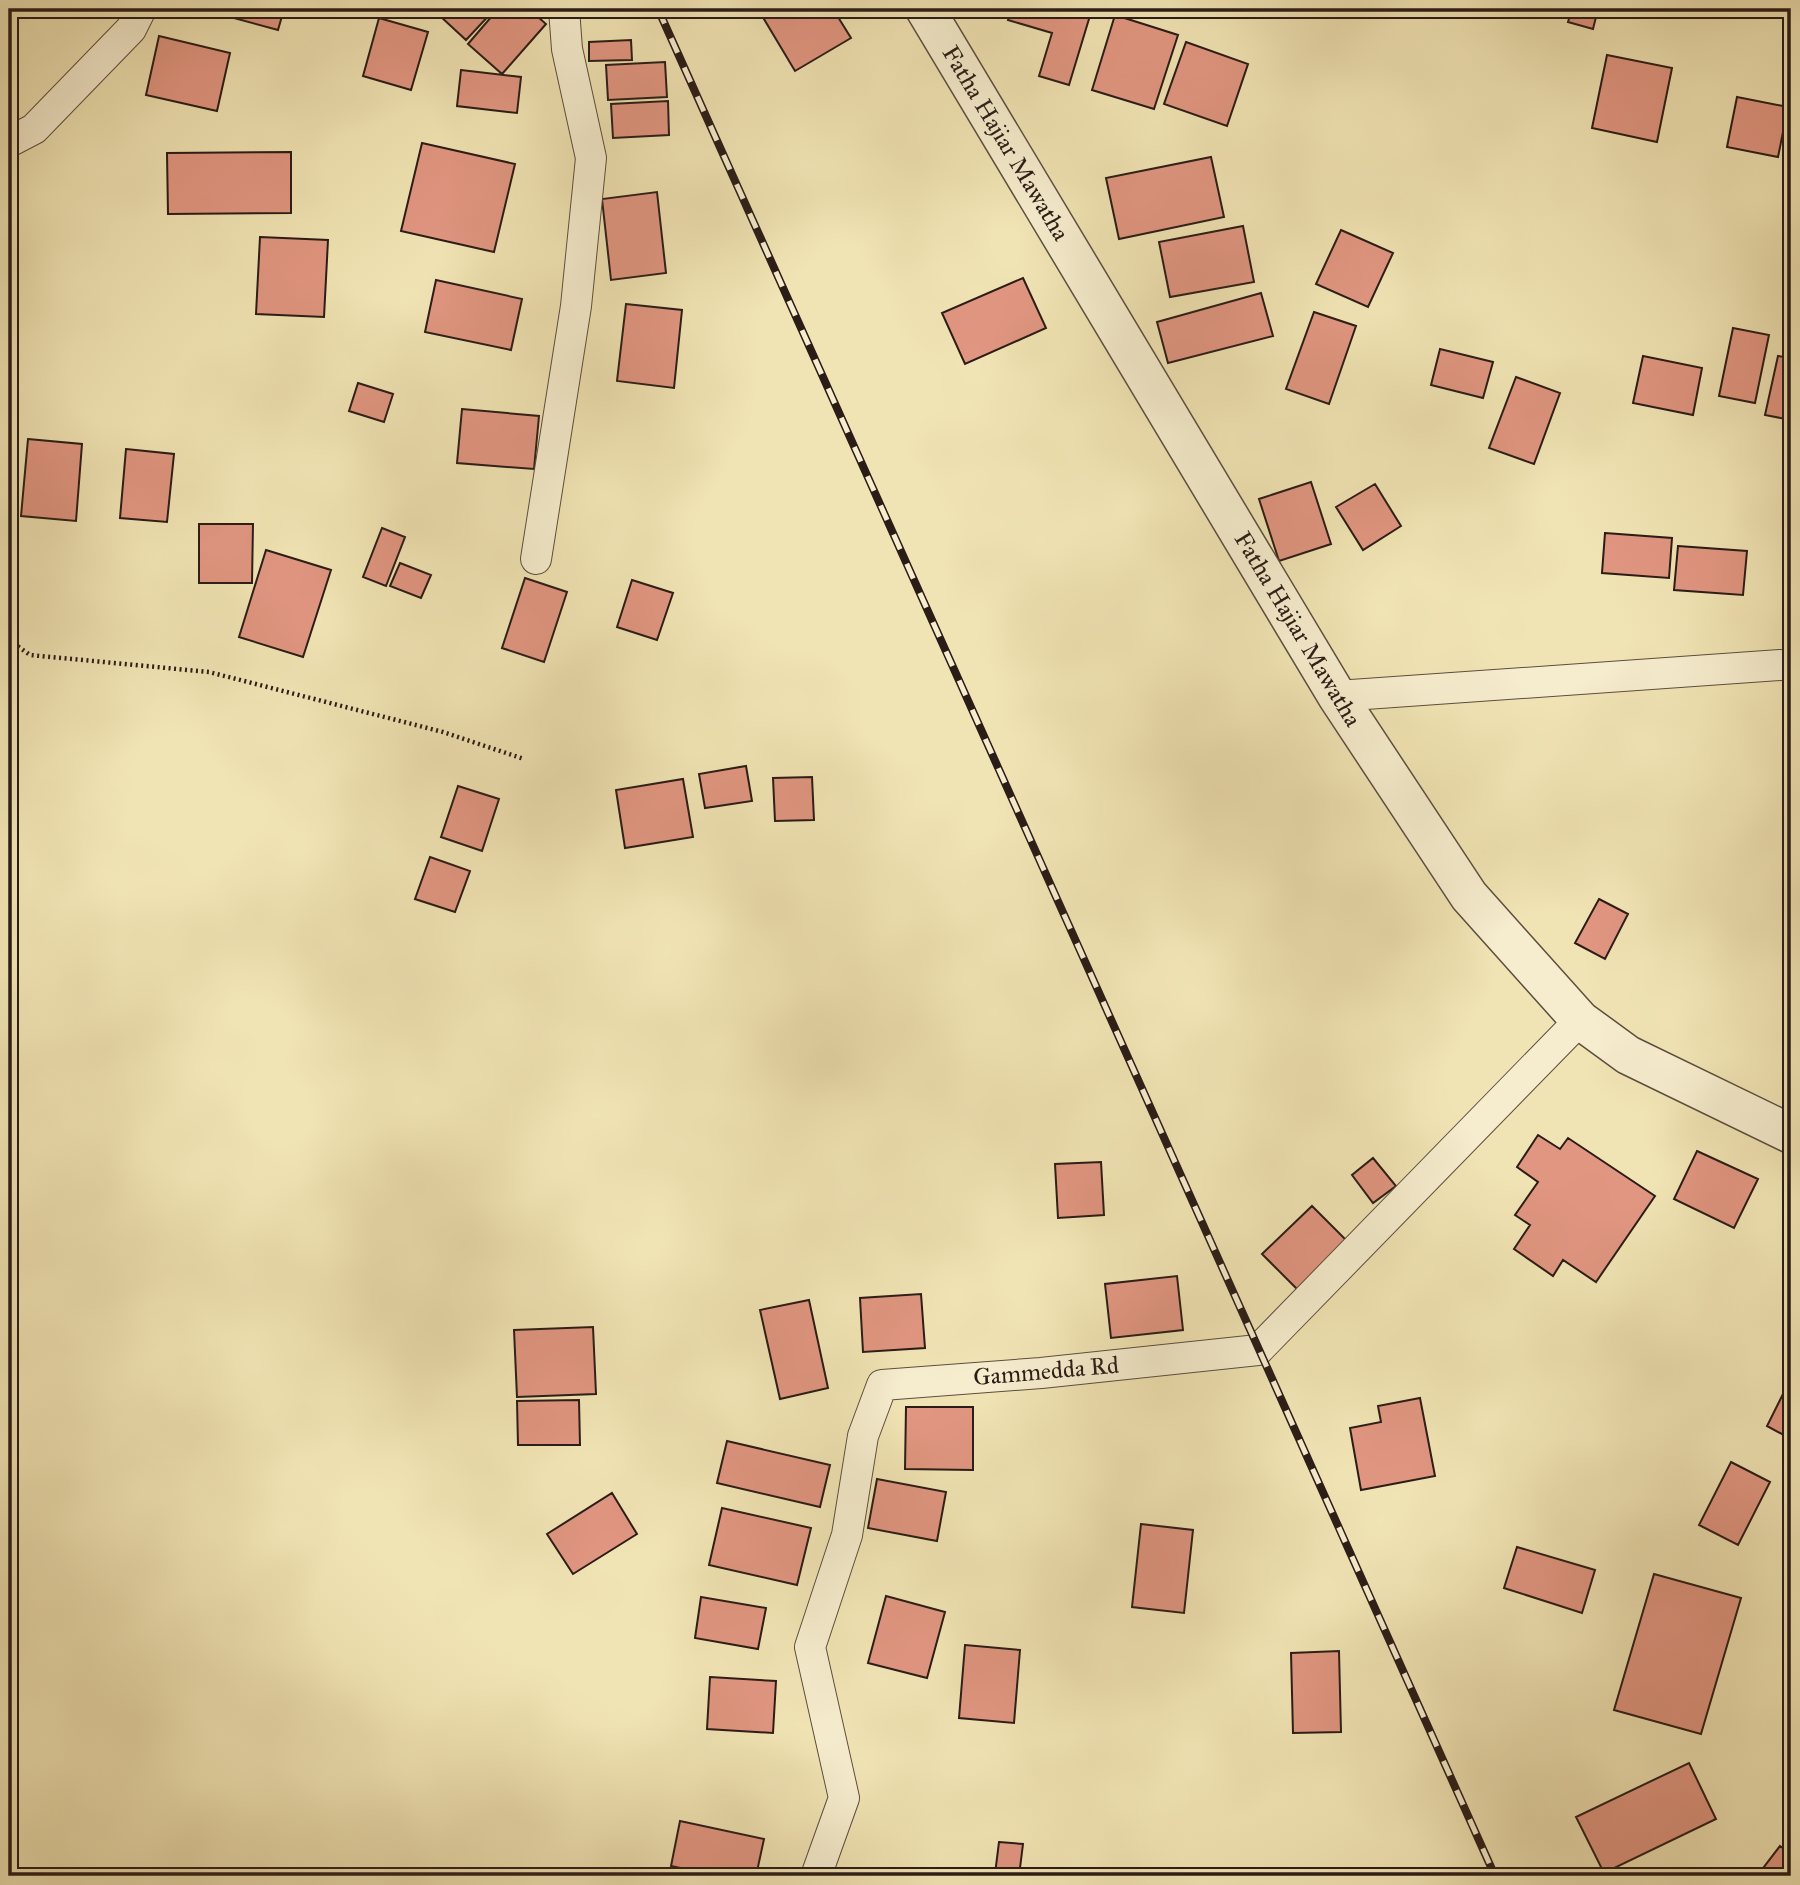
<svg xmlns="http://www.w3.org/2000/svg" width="1800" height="1885" font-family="'IM FELL Great Primer',serif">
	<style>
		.building { fill: #e19681; stroke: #2a1c17; stroke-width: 2 }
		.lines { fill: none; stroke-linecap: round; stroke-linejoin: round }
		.minor-casing { stroke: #5c4e3e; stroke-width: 32 }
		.tertiary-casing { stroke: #5c4e3e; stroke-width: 41 }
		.path { stroke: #2a1c17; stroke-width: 4.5; stroke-dasharray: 2 3.5; stroke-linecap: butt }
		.minor { stroke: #f6edce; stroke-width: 30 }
		.tertiary { stroke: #f6edce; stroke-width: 38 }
		.rail-casing { stroke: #2a1c17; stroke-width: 8 }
		.rail { stroke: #f6edce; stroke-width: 5; stroke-dasharray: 16; stroke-linecap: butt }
		.labels { text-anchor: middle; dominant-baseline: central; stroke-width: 6; stroke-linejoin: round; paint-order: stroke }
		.street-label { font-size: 24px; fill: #2a1c17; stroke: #f6edce }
	</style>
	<rect width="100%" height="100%" fill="#f1e4b4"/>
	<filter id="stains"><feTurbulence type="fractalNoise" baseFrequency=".00286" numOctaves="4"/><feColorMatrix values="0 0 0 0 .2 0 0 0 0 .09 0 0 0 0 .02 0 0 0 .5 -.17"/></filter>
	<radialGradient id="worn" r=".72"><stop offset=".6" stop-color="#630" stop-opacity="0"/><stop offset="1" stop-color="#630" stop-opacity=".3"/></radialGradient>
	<!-- building -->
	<path class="building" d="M 225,9 L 284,9 L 278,30 L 223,15 Z
		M 447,9 L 493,9 L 494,10 L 466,40 L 440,16 Z
		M 498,9 L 529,9 L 546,24 L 502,74 L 468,44 Z
		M 577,9 L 620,9 L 620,14 L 578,18 Z
		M 758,9 L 833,9 L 851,38 L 795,71 Z
		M 1012,9 L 1092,9 L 1069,85 L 1039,76 L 1052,33 L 1008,20 Z
		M 1572,9 L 1598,9 L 1593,29 L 1568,22 Z
		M 1115,15 L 1178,35 L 1154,109 L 1092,90 Z
		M 379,18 L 428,32 L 411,90 L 363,76 Z
		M 159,36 L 230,53 L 217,111 L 146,95 Z
		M 631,40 L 632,60 L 589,61 L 589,42 Z
		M 1186,42 L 1248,64 L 1227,126 L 1164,104 Z
		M 1607,55 L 1672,68 L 1657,142 L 1592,128 Z
		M 665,62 L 667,97 L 608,100 L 606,65 Z
		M 461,70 L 521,77 L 517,113 L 457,106 Z
		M 1737,97 L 1788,107 L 1778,157 L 1727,147 Z
		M 668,101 L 669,135 L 613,138 L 611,104 Z
		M 422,143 L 515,164 L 494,252 L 401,231 Z
		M 291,152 L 291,213 L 168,214 L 167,153 Z
		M 1211,157 L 1224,217 L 1119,239 L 1106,178 Z
		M 657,192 L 666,273 L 611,280 L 602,199 Z
		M 1243,226 L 1254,282 L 1170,297 L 1159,242 Z
		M 1341,230 L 1393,253 L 1368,307 L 1316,284 Z
		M 260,237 L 328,240 L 324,317 L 256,314 Z
		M 1023,278 L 1046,328 L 965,364 L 942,313 Z
		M 436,280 L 522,299 L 511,350 L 425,332 Z
		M 1261,293 L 1273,336 L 1168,363 L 1157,322 Z
		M 626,304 L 682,310 L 674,388 L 617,381 Z
		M 1314,312 L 1356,326 L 1329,404 L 1286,389 Z
		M 1733,328 L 1769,335 L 1755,403 L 1719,396 Z
		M 1440,349 L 1493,362 L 1483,398 L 1431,385 Z
		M 1643,356 L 1702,368 L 1693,415 L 1633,403 Z
		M 1778,356 L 1791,358 L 1791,420 L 1765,415 Z
		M 1516,377 L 1560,393 L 1534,464 L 1489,448 Z
		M 358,383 L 393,394 L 384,422 L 349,411 Z
		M 462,409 L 539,416 L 534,469 L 457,463 Z
		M 28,439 L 82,444 L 76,521 L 21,516 Z
		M 126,449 L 174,454 L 167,522 L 120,518 Z
		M 1311,482 L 1331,544 L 1279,561 L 1259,499 Z
		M 1375,484 L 1401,526 L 1363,550 L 1336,507 Z
		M 199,524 L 253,524 L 252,583 L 199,583 Z
		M 382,528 L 405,537 L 386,586 L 363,577 Z
		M 1605,533 L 1672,538 L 1669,578 L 1602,573 Z
		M 1678,546 L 1747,551 L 1743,595 L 1674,590 Z
		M 266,550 L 331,570 L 303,657 L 239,637 Z
		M 400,563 L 431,575 L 421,598 L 390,586 Z
		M 525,578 L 567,592 L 544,662 L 502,648 Z
		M 632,580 L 673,593 L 657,640 L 617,627 Z
		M 746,766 L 752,801 L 705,808 L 699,774 Z
		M 812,777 L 814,820 L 775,821 L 773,778 Z
		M 683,779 L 693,837 L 625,848 L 616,790 Z
		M 458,786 L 499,799 L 482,851 L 441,837 Z
		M 430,857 L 470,871 L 455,912 L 415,899 Z
		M 1599,899 L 1628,914 L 1605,959 L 1575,943 Z
		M 1538,1135 L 1560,1149 L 1568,1138 L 1655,1196 L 1596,1282 L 1563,1260 L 1553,1276 L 1514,1249 L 1530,1225 L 1515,1215 L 1538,1182 L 1517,1167 Z
		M 1697,1151 L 1758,1179 L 1734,1228 L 1674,1199 Z
		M 1373,1158 L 1396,1186 L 1373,1203 L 1352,1175 Z
		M 1101,1162 L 1104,1215 L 1058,1218 L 1055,1164 Z
		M 1312,1206 L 1347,1241 L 1298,1290 L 1262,1254 Z
		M 1177,1276 L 1183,1330 L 1111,1338 L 1105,1284 Z
		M 921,1294 L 925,1348 L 863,1352 L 860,1298 Z
		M 809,1300 L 828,1388 L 780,1399 L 760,1310 Z
		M 593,1327 L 596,1394 L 517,1397 L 514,1330 Z
		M 1791,1378 L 1791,1439 L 1767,1426 Z
		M 1420,1398 L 1435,1476 L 1361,1490 L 1350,1428 L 1381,1422 L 1378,1406 Z
		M 579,1400 L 580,1445 L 518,1445 L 517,1401 Z
		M 906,1407 L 973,1407 L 973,1470 L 905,1469 Z
		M 727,1441 L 830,1465 L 820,1507 L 717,1483 Z
		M 1731,1462 L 1770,1482 L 1738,1545 L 1699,1525 Z
		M 877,1479 L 946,1492 L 937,1541 L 868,1528 Z
		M 612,1493 L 637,1534 L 573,1574 L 547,1534 Z
		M 722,1508 L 811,1528 L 797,1585 L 709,1565 Z
		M 1141,1524 L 1193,1530 L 1184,1613 L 1132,1607 Z
		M 1517,1547 L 1595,1570 L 1582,1613 L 1504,1588 Z
		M 1654,1574 L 1741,1598 L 1701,1734 L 1614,1710 Z
		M 886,1596 L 945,1612 L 927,1678 L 868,1663 Z
		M 701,1597 L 766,1608 L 758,1649 L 695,1638 Z
		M 965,1645 L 1020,1650 L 1014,1723 L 959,1718 Z
		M 1339,1651 L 1341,1732 L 1293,1733 L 1291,1653 Z
		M 710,1677 L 776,1681 L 773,1733 L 707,1729 Z
		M 1689,1763 L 1716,1819 L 1604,1873 L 1576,1817 Z
		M 680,1821 L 764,1839 L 756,1876 L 718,1876 L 671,1866 Z
		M 999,1842 L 1023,1844 L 1019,1876 L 995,1874 Z
		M 1780,1846 L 1791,1854 L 1791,1876 L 1757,1876 Z"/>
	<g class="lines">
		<!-- minor casing -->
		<g class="minor-casing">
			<path id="minor" d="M 9,142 L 34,129 L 131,29 L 141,9
				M 536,559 L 576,306 L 591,158 L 567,49 L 564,9
				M 1337,696 L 1780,665
				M 816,1876 L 844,1798 L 810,1647 L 847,1535 L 863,1436 L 882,1385 L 1041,1373 L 1258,1350 L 1580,1020"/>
		</g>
		<!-- tertiary casing -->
		<g class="tertiary-casing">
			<path id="tertiary" d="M 925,9 L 1337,696 L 1469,896 L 1580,1020 L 1628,1055 L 1791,1134"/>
		</g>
		<!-- path -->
		<path class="path" d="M 9,640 L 30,655 L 209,672 L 443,732 L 524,759"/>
		<!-- minor -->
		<use href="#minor" class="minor"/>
		<!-- tertiary -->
		<use href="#tertiary" class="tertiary"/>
		<!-- rail casing -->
		<g class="rail-casing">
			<path id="rail" d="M 658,9 L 1495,1876"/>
		</g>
		<!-- rail -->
		<use href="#rail" class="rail"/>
	</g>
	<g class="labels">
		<!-- street labels -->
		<g class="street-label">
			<text transform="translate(1006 143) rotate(59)">Fatha Hajiar Mawatha</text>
			<text transform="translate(1298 629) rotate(59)">Fatha Hajiar Mawatha</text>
			<text transform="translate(1046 1371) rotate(-5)">Gammedda Rd</text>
		</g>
	</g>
	<!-- margin -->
	<rect width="1800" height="1885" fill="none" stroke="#f1e4b4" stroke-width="35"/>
	<rect x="10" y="10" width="1779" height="1864" fill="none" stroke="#2a1c17" stroke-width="3.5"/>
	<rect x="18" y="18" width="1765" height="1850" fill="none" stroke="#2a1c17" stroke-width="2"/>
	<rect width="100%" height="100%" filter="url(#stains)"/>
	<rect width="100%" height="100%" fill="url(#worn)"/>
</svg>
